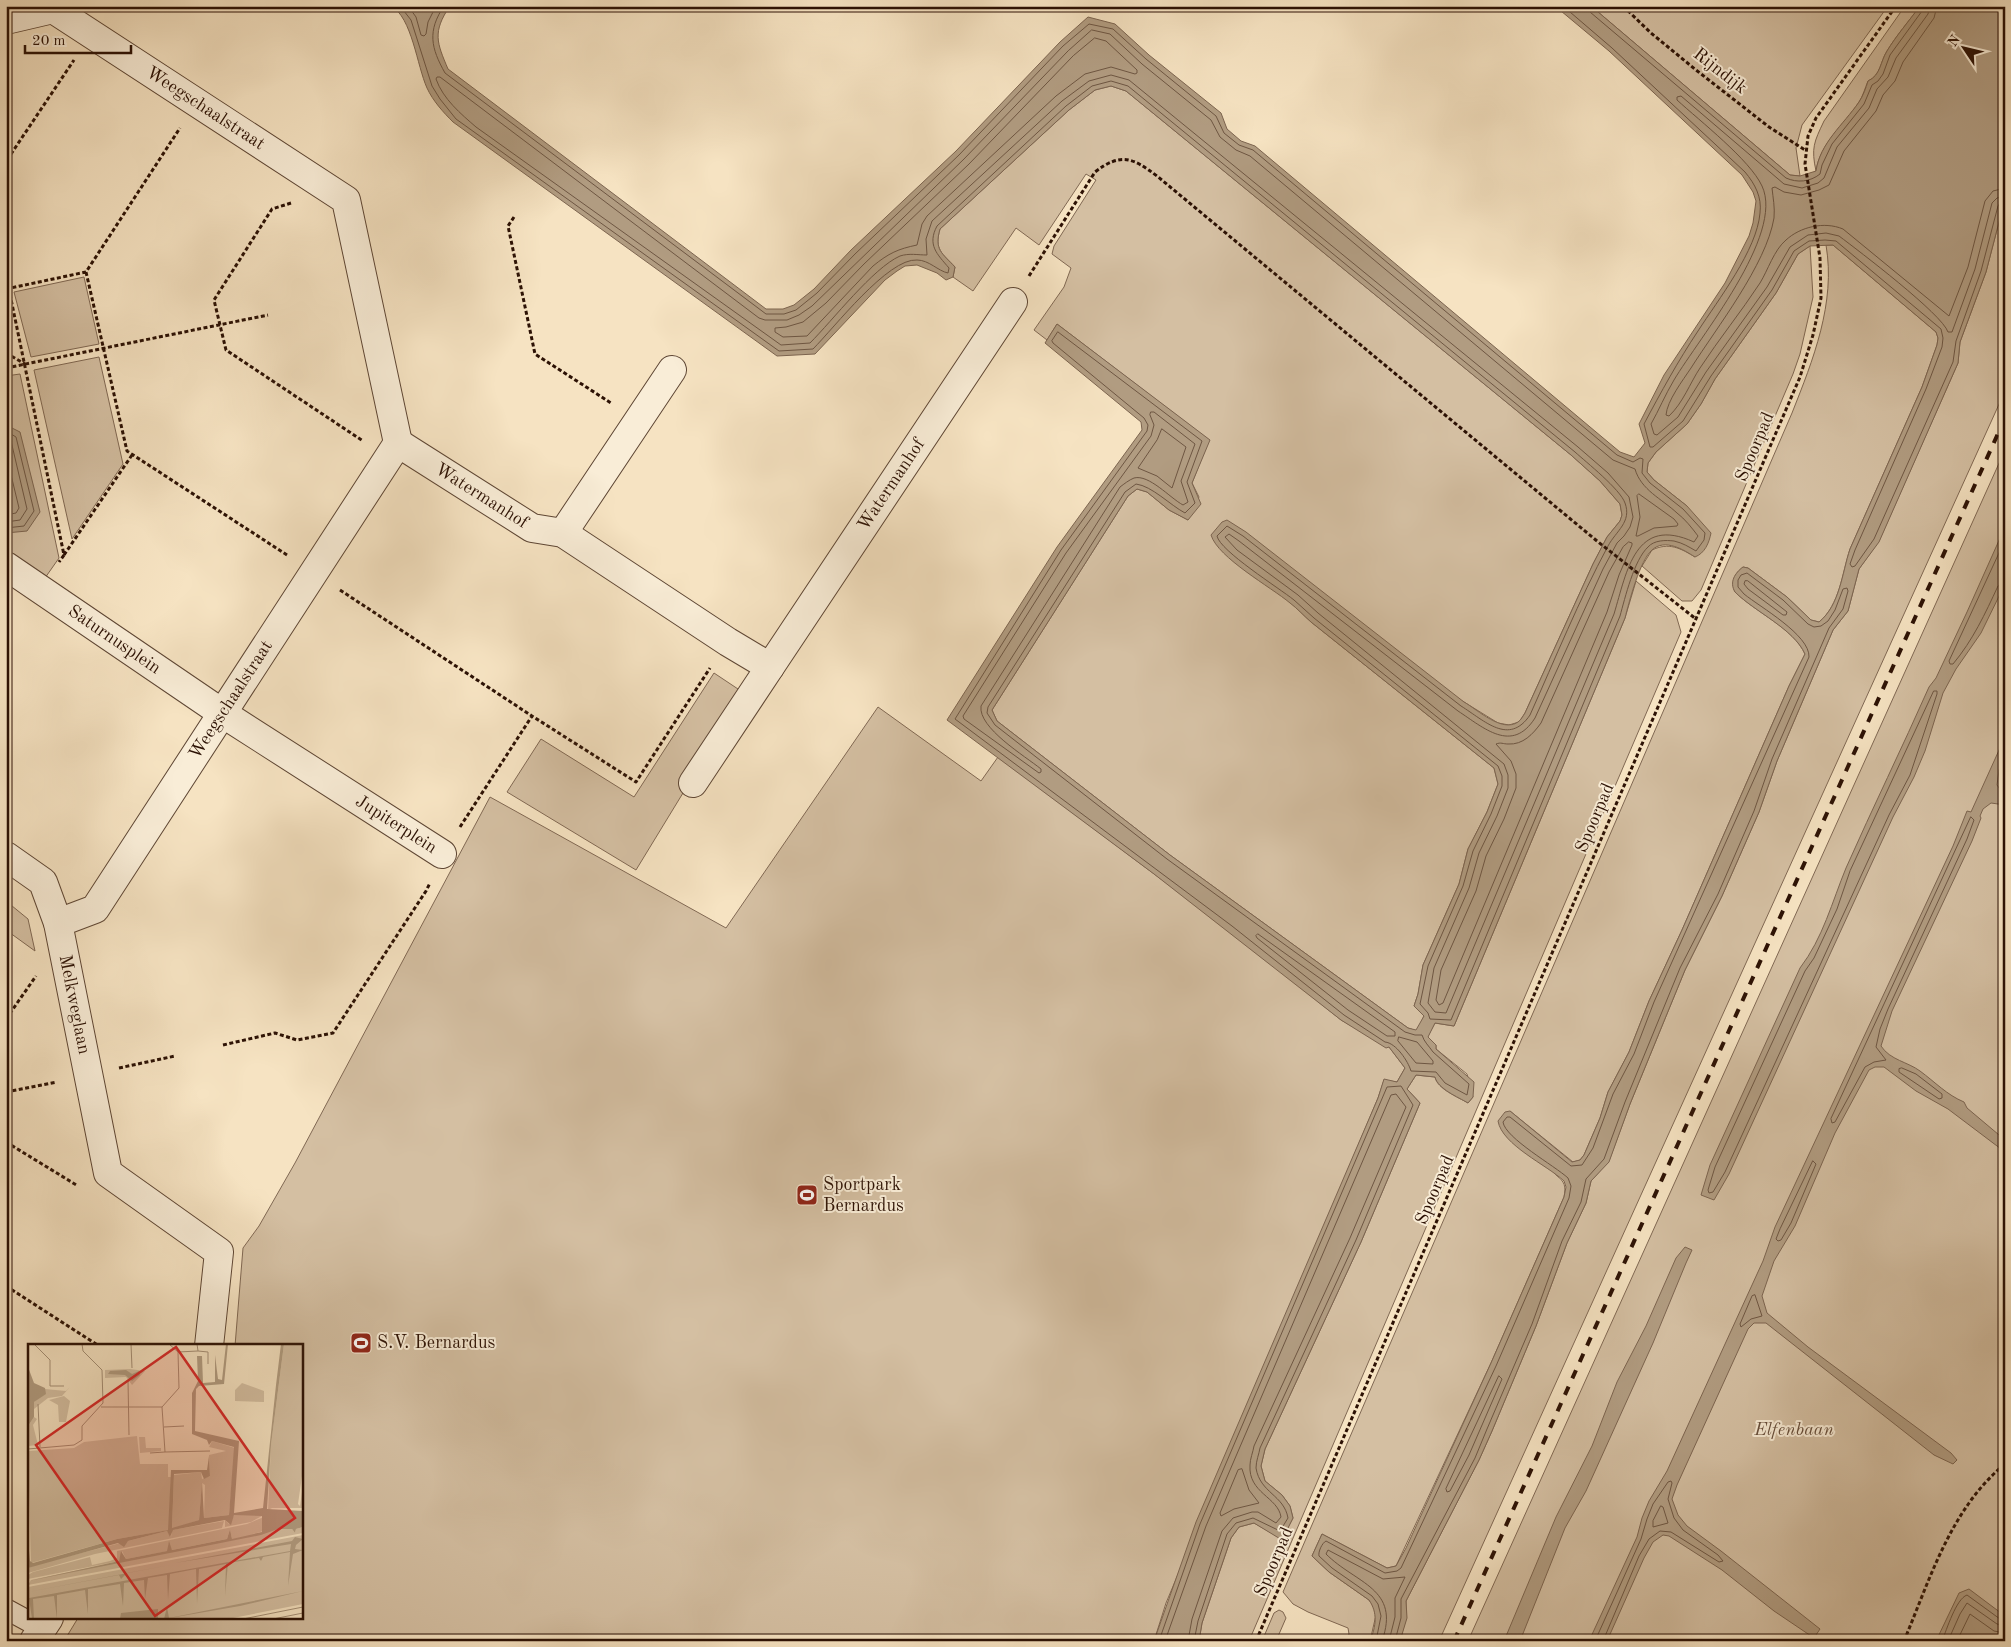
<svg xmlns="http://www.w3.org/2000/svg" width="2011" height="1647" font-family="'Old Standard TT',serif">
	<style>
		.green { fill: #d4bfa2; stroke: #806853 }
		.water { fill: #b19c81; stroke: #7c644f }
		.lines { fill: none; stroke-linecap: round; stroke-linejoin: round }
		.shore { stroke: #6e5642; stroke-width: 1 }
		.service-casing { stroke: #5e4634; stroke-width: 22 }
		.minor-casing { stroke: #5e4634; stroke-width: 30 }
		.path { stroke: #2c1104; stroke-width: 3; stroke-dasharray: 4 2.5; stroke-linecap: butt }
		.service { stroke: #f9edd7; stroke-width: 20 }
		.minor { stroke: #f9edd7; stroke-width: 28 }
		.rail { stroke: #2c1104; stroke-width: 4; stroke-dasharray: 9 9; stroke-linecap: butt }
		.labels { text-anchor: middle; dominant-baseline: central; stroke-width: 4; stroke-linejoin: round; paint-order: stroke }
		.street-label { font-size: 18px; fill: #2c1104; stroke: #f9edd7 }
		.poi-label { font-size: 18px; fill: #2c1104; stroke: #f9edd7; text-anchor: start }
		.park-label { font-size: 18px; font-style: italic; fill: #674e3b; stroke: #f9edd7 }
		.inset-road { fill: none; stroke: #a58f76; stroke-width: 1 }
		.view { fill: #d62828; fill-opacity: 0.15; stroke: #d62828; stroke-width: 2.5 }
		.inset-edge { fill: none; stroke: #2c1104; stroke-width: 2.5 }
	</style>
	<rect width="100%" height="100%" fill="#f6e3c2"/>
	<filter id="stains"><feTurbulence type="fractalNoise" baseFrequency=".004" numOctaves="4"/><feColorMatrix values="0 0 0 0 .2 0 0 0 0 .09 0 0 0 0 .02 0 0 0 .5 -.17"/></filter>
	<radialGradient id="worn" r=".72"><stop offset=".6" stop-color="#630" stop-opacity="0"/><stop offset="1" stop-color="#630" stop-opacity=".3"/></radialGradient>
	<!-- green -->
	<path class="green" d="M 1591,6 L 1888,6 L 1802,125 L 1796,148 L 1800,176 L 1790,175 Z
		M 1905,6 L 1920,6 C 1909,21 1896,36 1887,51 C 1880,62 1881,75 1868,81 C 1865,88 1863,96 1859,102 C 1844,125 1820,143 1816,171 C 1811,148 1814,142 1824,121 Z
		M 1111,86 L 1126,91 L 1571,455 L 1600,481 L 1620,504 L 1622,515 L 1620,521 L 1607,537 L 1593,564 L 1525,713 L 1519,722 L 1509,725 L 1498,723 L 1464,702 L 1291,603 L 1311,622 L 1494,768 L 1498,784 L 1487,812 L 1468,849 L 1459,884 L 1423,965 L 1418,994 L 1414,1006 L 1424,1016 L 1417,1031 L 1408,1028 L 1170,855 L 997,721 L 992,710 L 1128,496 L 1137,489 L 1147,492 L 1169,510 L 1188,520 L 1199,497 L 1192,483 L 1209,440 L 1057,324 L 1047,340 L 1034,330 L 1064,287 L 1071,268 L 1052,254 L 1054,246 L 1096,180 L 1086,174 L 1039,245 L 1016,228 L 973,291 L 953,277 L 955,267 C 942,253 934,250 940,229 L 1069,110 L 1095,90 Z
		M 2005,199 L 2005,391 L 1439,1641 L 1400,1641 L 1406,1618 L 1406,1601 L 1479,1460 L 1492,1431 L 1536,1326 L 1567,1243 L 1586,1203 L 1591,1181 L 1609,1161 L 1630,1104 L 1685,970 L 1722,896 L 1759,812 L 1777,761 L 1833,630 L 1848,611 L 1859,569 L 1879,541 L 1958,363 L 1960,342 L 1986,272 Z
		M 1826,245 L 1833,245 L 1936,332 L 1938,338 L 1937,345 L 1922,387 L 1850,549 C 1842,573 1840,605 1819,622 L 1811,620 L 1787,597 L 1748,568 L 1743,567 C 1735,573 1730,582 1735,592 C 1755,612 1793,628 1805,654 L 1789,686 L 1682,930 L 1649,1001 L 1629,1052 L 1608,1092 L 1600,1118 L 1584,1155 L 1580,1160 L 1573,1162 L 1510,1111 L 1556,1175 C 1565,1182 1566,1186 1564,1197 L 1491,1363 L 1396,1566 L 1387,1568 L 1322,1534 L 1312,1556 L 1329,1572 L 1369,1600 L 1374,1607 L 1376,1615 L 1370,1641 L 1347,1641 L 1349,1634 L 1348,1628 L 1308,1612 L 1293,1604 L 1283,1592 L 1792,413 C 1813,360 1836,303 1826,245 Z
		M 1810,246 L 1813,297 L 1800,354 L 1793,374 L 1701,590 L 1692,601 L 1682,601 L 1642,566 L 1652,550 C 1669,542 1680,548 1695,557 L 1687,506 L 1654,480 L 1647,472 L 1648,463 L 1656,452 L 1687,424 L 1701,404 L 1715,379 L 1776,293 L 1798,254 Z
		M 84,277 L 99,344 L 31,357 L 14,292 Z
		M 99,357 L 123,464 L 72,539 L 34,370 Z
		M 20,374 L 59,558 L 45,578 L 6,554 L 6,376 Z
		M 2005,450 L 2005,1641 L 1468,1641 Z
		M 1636,581 L 1676,615 L 1681,632 L 1249,1641 L 1199,1641 L 1202,1623 L 1231,1538 L 1239,1527 L 1254,1523 L 1282,1539 L 1293,1518 L 1290,1506 L 1282,1495 L 1265,1481 L 1261,1466 L 1265,1449 L 1361,1242 L 1420,1103 L 1407,1089 L 1416,1075 L 1435,1077 C 1437,1089 1458,1097 1468,1103 L 1473,1097 L 1467,1074 L 1436,1049 L 1436,1045 L 1427,1038 L 1435,1023 L 1454,1026 L 1625,618 Z
		M 714,673 L 744,693 L 636,870 L 507,792 L 541,739 L 634,797 Z
		M 878,707 L 981,781 L 998,757 L 1229,930 L 1341,1020 L 1389,1047 L 1405,1068 L 1397,1082 L 1384,1080 L 1378,1098 L 1166,1603 L 1154,1641 L 64,1641 L 78,1618 L 301,1618 L 301,1346 L 235,1346 L 243,1248 L 259,1226 L 295,1163 L 490,797 L 726,928 Z
		M 6,901 L 28,919 L 35,951 L 6,930 Z
		M 1279,1610 L 1283,1612 L 1286,1618 L 1276,1641 L 1262,1641 L 1274,1613 Z"/>
	<!-- water -->
	<path class="water" d="M 391,6 L 450,6 C 432,32 437,43 448,69 L 766,309 L 783,309 L 794,305 L 814,289 L 851,250 L 956,151 L 1060,42 L 1088,17 L 1115,24 L 1149,55 L 1221,113 L 1227,129 L 1241,141 L 1255,146 L 1602,437 L 1620,452 L 1634,457 L 1645,443 L 1639,424 L 1664,375 L 1725,283 L 1749,236 L 1753,223 L 1756,201 L 1753,192 L 1742,175 L 1609,51 L 1555,6 L 1591,6 L 1790,175 L 1800,176 L 1816,171 C 1820,143 1843,125 1859,102 C 1863,96 1866,88 1868,81 C 1881,75 1880,62 1887,51 C 1896,36 1909,21 1920,6 L 2005,6 L 2005,199 L 1986,272 L 1960,342 L 1958,363 L 1879,542 L 1859,569 L 1848,611 L 1833,630 L 1777,761 L 1759,812 L 1722,896 L 1685,970 L 1630,1104 L 1609,1162 L 1591,1181 L 1586,1203 L 1567,1243 L 1536,1326 L 1492,1431 L 1479,1460 L 1406,1601 L 1407,1618 L 1400,1641 L 1370,1641 C 1376,1626 1378,1613 1369,1600 L 1329,1572 L 1312,1556 L 1322,1534 L 1387,1568 L 1396,1566 L 1406,1548 L 1491,1363 L 1564,1197 L 1566,1187 L 1564,1181 C 1547,1165 1502,1145 1498,1121 L 1505,1112 L 1510,1111 L 1572,1162 L 1580,1160 L 1584,1155 L 1600,1118 L 1608,1092 L 1629,1052 L 1649,1001 L 1682,930 L 1789,686 L 1805,654 C 1794,629 1755,612 1735,592 C 1729,582 1735,573 1743,567 L 1748,568 L 1787,597 L 1811,620 L 1819,622 C 1840,605 1842,573 1850,549 L 1922,387 L 1937,345 L 1938,338 L 1936,332 L 1833,245 L 1810,246 L 1798,254 L 1776,293 L 1715,379 L 1701,404 L 1687,424 L 1656,452 L 1648,463 L 1647,472 L 1654,480 L 1687,506 L 1711,533 C 1709,543 1705,553 1695,557 C 1684,550 1665,538 1652,550 C 1640,560 1629,602 1625,618 L 1454,1026 L 1435,1023 L 1428,1037 L 1436,1045 L 1436,1049 L 1474,1082 L 1473,1097 L 1468,1103 C 1458,1097 1438,1089 1435,1077 L 1416,1075 L 1407,1089 L 1420,1103 L 1361,1242 L 1265,1449 L 1261,1466 L 1265,1481 L 1282,1495 L 1290,1506 L 1293,1518 L 1282,1540 L 1254,1523 L 1239,1527 L 1231,1538 L 1202,1623 L 1199,1641 L 1154,1641 L 1196,1522 L 1378,1098 L 1384,1079 L 1397,1082 L 1405,1068 L 1389,1047 L 1386,1048 L 1341,1020 L 1154,874 L 947,720 L 1057,547 L 1142,430 L 1141,422 L 1045,343 L 1057,324 L 1210,440 L 1192,483 L 1201,504 L 1188,520 L 1169,510 L 1147,492 L 1137,489 L 1128,496 L 992,710 L 997,721 L 1170,855 L 1408,1028 L 1416,1030 L 1424,1016 L 1414,1006 L 1418,994 L 1423,965 L 1459,884 L 1468,849 L 1487,812 L 1498,784 L 1494,768 L 1311,622 C 1304,616 1298,609 1290,603 C 1271,587 1218,558 1211,535 L 1222,522 L 1227,520 L 1246,532 L 1464,702 C 1478,710 1502,733 1518,722 C 1521,720 1523,716 1525,713 L 1593,564 L 1607,537 L 1620,521 L 1622,515 L 1620,504 L 1600,481 L 1571,455 L 1126,91 L 1111,86 L 1095,90 L 1069,110 L 940,229 C 934,250 942,253 955,267 L 953,277 L 946,280 L 937,273 L 917,265 L 905,266 L 897,271 L 885,280 L 815,354 L 777,356 L 453,122 C 443,112 433,101 427,88 C 417,66 412,17 391,6 Z
		M 6,425 L 20,432 L 40,512 L 27,531 L 6,533 Z
		M 2005,527 L 2005,584 L 1981,633 L 1956,669 L 1943,693 L 1925,751 L 1914,777 L 1893,817 L 1729,1174 L 1714,1200 L 1701,1195 L 1710,1165 L 1800,968 C 1823,938 1832,902 1846,868 C 1873,807 1902,748 1929,687 L 1936,678 L 1967,612 Z
		M 2005,737 L 2005,754 L 1999,770 L 1997,785 L 2005,796 L 2005,805 L 1991,803 L 1983,809 L 1980,816 L 1981,818 L 1972,841 L 1892,1011 L 1881,1046 C 1890,1060 1908,1062 1920,1071 C 1935,1082 1947,1095 1964,1102 L 1967,1108 L 2005,1140 L 2005,1152 L 1948,1109 L 1916,1091 L 1884,1067 L 1875,1067 L 1869,1070 L 1835,1133 L 1795,1226 L 1774,1261 L 1762,1296 L 1767,1313 L 1808,1347 L 1951,1453 L 1957,1460 L 1953,1464 L 1934,1455 L 1766,1323 L 1754,1323 L 1748,1329 L 1677,1485 L 1672,1499 L 1678,1515 L 1687,1526 L 1721,1551 L 1820,1629 L 1814,1638 L 1774,1611 L 1722,1570 L 1669,1536 L 1663,1535 L 1653,1542 L 1644,1558 L 1607,1641 L 1589,1641 L 1637,1537 L 1642,1518 L 1649,1501 L 1667,1471 L 1763,1261 L 1775,1227 L 1953,846 L 1967,811 L 1971,812 Z
		M 1685,1247 L 1692,1250 L 1686,1263 L 1653,1343 L 1586,1491 L 1565,1528 L 1520,1641 L 1504,1641 L 1556,1517 L 1592,1446 L 1617,1382 L 1646,1326 L 1676,1258 Z
		M 1969,1589 L 2005,1616 L 2005,1641 L 1936,1641 L 1959,1593 Z"/>
	<g class="lines">
		<!-- shore -->
		<path class="shore" d="M 400,6 L 411,20 L 432,86 L 440,99 L 456,119 L 779,351 L 813,349 C 834,328 888,258 917,260 C 929,260 938,271 948,273 L 949,268 C 937,254 927,245 937,226 L 1066,106 L 1092,86 L 1111,81 L 1128,86 L 1575,452 C 1586,462 1620,489 1625,503 C 1632,522 1616,531 1608,546 C 1579,600 1555,659 1530,715 C 1509,746 1485,721 1461,706 L 1243,536 L 1227,526 L 1217,536 C 1220,551 1279,588 1294,600 C 1301,606 1307,612 1314,618 L 1498,766 L 1502,776 L 1502,786 L 1491,814 L 1473,851 L 1463,886 L 1428,966 L 1420,1004 L 1428,1013 L 1430,1019 L 1451,1020 L 1620,616 C 1625,598 1634,560 1648,547 C 1654,540 1666,540 1674,541 C 1683,543 1689,547 1696,551 L 1704,540 L 1705,533 L 1683,509 L 1650,483 L 1642,473 L 1643,459 L 1640,458 L 1633,462 L 1617,455 L 1253,150 L 1239,145 L 1224,133 L 1216,116 L 1146,59 L 1113,29 L 1089,24 L 1063,46 L 959,155 L 855,254 L 817,293 L 796,310 L 784,314 L 766,314 L 445,73 C 431,48 427,31 444,6
			M 408,6 L 416,17 L 421,35 L 424,36 L 426,34 L 428,22 L 436,6
			M 1563,6 L 1612,48 L 1745,172 C 1755,184 1762,197 1760,213 C 1757,250 1718,300 1698,331 C 1678,361 1661,392 1644,424 L 1650,447 L 1653,447 L 1683,421 L 1711,376 L 1772,290 L 1794,251 L 1809,241 L 1825,240 L 1836,241 L 1941,329 L 1943,338 L 1942,347 L 1926,389 L 1855,550 L 1850,564 L 1852,567 L 1855,566 L 1874,539 L 1953,362 L 1956,341 L 1981,271 L 1998,206 L 2000,203 L 2005,202
			M 1588,6 L 1590,12 L 1786,178 C 1797,183 1810,182 1820,174 L 1822,165 L 1832,144 L 1864,104 L 1872,85 L 1878,81 L 1883,74 L 1890,55 L 1922,11 L 1923,6
			M 1930,6 L 1928,14 L 1896,58 L 1888,77 L 1877,89 L 1869,108 L 1837,147 L 1824,178 L 1818,183 L 1802,188 L 1784,184 L 1681,96 L 1677,97 L 1677,100 C 1700,121 1750,160 1762,186 C 1785,235 1699,338 1674,380 C 1665,395 1659,410 1651,424 L 1654,434 L 1657,435 L 1678,417 L 1706,372 L 1767,287 L 1790,247 L 1808,235 L 1826,233 L 1839,236 C 1859,251 1942,314 1948,332 L 1952,332 L 1975,269 L 1992,203 L 1997,198 L 2005,196
			M 1937,6 L 1934,18 L 1903,62 L 1895,81 L 1883,95 L 1876,111 L 1844,151 L 1829,185 L 1819,190 L 1801,195 L 1784,192 L 1775,187 L 1772,188 C 1773,198 1775,207 1774,218 C 1766,265 1717,327 1691,368 C 1683,380 1667,401 1666,415 L 1669,416 C 1683,403 1690,383 1700,368 C 1719,339 1741,312 1760,283 C 1768,270 1774,250 1786,240 C 1800,227 1824,221 1843,229 L 1949,316 L 1968,267 L 1985,201 L 1993,191 L 2005,188
			M 1092,30 L 1110,34 L 1142,64 L 1211,120 L 1220,137 L 1236,150 L 1250,156 L 1613,460 L 1635,469 C 1641,490 1662,499 1677,513 C 1685,519 1692,528 1698,536 L 1694,542 C 1635,515 1627,571 1614,614 L 1446,1013 L 1435,1012 L 1428,1003 L 1434,968 L 1469,888 L 1479,853 L 1497,816 L 1508,788 L 1508,775 L 1504,764 L 1318,613 L 1298,595 L 1237,550 L 1225,537 L 1229,534 L 1239,541 L 1458,711 C 1484,728 1512,754 1535,718 L 1603,569 L 1617,543 L 1624,536 L 1630,527 L 1633,517 L 1629,497 L 1608,473 L 1578,447 L 1129,80 L 1111,75 L 1089,81 L 1062,101 L 932,221 L 926,239 L 927,255 C 918,255 909,253 900,256 C 873,268 833,320 810,343 L 781,345 L 476,127 C 461,114 443,99 436,79 L 437,77 L 440,77 L 759,318 L 765,320 L 787,320 L 799,315 L 812,306 L 964,159 L 1068,51 Z
			M 1095,38 L 1106,41 L 1137,70 L 1137,73 L 1135,74 L 1111,67 L 1085,74 L 1056,96 L 927,216 L 922,224 L 917,245 C 898,249 889,253 873,266 L 807,336 L 783,337 L 775,332 L 775,328 L 786,327 L 803,322 L 826,303 L 864,264 L 969,164 L 1073,56 Z
			M 1058,332 L 1202,441 L 1187,482 L 1195,503 L 1185,513 C 1170,505 1152,486 1136,484 L 1125,492 L 988,707 L 987,713 L 995,725 L 1167,859 L 1405,1032 L 1415,1035 L 1422,1035 C 1424,1042 1429,1046 1433,1052 L 1469,1084 L 1467,1095 L 1445,1083 L 1436,1072 L 1411,1071 C 1408,1061 1396,1043 1385,1042 L 1344,1015 L 1232,926 L 955,719 L 1061,550 L 1147,431 L 1148,425 L 1144,418 L 1053,343 L 1052,341 Z
			M 1151,412 L 1154,412 L 1195,444 L 1181,481 L 1188,502 L 1183,505 C 1170,498 1149,474 1134,478 C 1129,480 1124,484 1120,487 L 981,706 C 978,728 1025,756 1041,769 L 1041,772 L 1039,773 L 964,719 L 963,716 L 1066,553 L 1151,436 L 1154,425 L 1150,415 Z
			M 1162,429 L 1186,447 L 1172,488 L 1157,476 L 1138,468 L 1157,440 Z
			M 6,431 L 16,437 L 34,511 L 24,526 L 6,528
			M 6,438 L 11,441 L 27,509 L 20,520 L 6,522
			M 6,454 L 19,508 L 16,513 L 6,515
			M 1639,494 L 1674,519 L 1678,524 L 1677,526 L 1654,528 L 1638,536 L 1636,536 L 1640,517 L 1637,496 Z
			M 2005,540 L 1949,661 L 1950,664 L 1953,664 C 1973,640 1985,614 1998,586 L 2005,583
			M 1629,542 L 1632,543 L 1632,545 L 1619,575 L 1607,612 L 1443,1003 L 1439,1005 L 1436,1000 L 1441,970 L 1476,891 L 1486,856 L 1504,819 L 1516,788 L 1516,774 L 1511,761 L 1496,744 C 1501,742 1503,744 1508,744 C 1523,745 1533,734 1541,723 L 1609,572 L 1623,547 Z
			M 1748,581 L 1787,612 L 1786,615 L 1783,615 L 1748,589 L 1744,584 L 1745,581 Z
			M 1934,691 L 1937,691 L 1937,694 L 1910,775 L 1889,815 L 1725,1172 L 1713,1192 L 1709,1193 L 1708,1190 L 1715,1167 L 1805,971 L 1814,958 L 1837,909 L 1850,871 Z
			M 1971,817 L 1974,820 L 1967,839 L 1888,1009 L 1880,1029 L 1876,1047 L 1886,1060 L 1874,1062 L 1865,1067 L 1835,1122 L 1832,1123 L 1831,1119 Z
			M 1258,934 L 1395,1032 L 1395,1036 L 1387,1036 L 1348,1010 L 1257,938 L 1256,936 Z
			M 1399,1037 L 1417,1042 L 1433,1061 L 1433,1064 L 1416,1063 L 1398,1041 Z
			M 1902,1068 L 1916,1074 L 1942,1094 L 1942,1098 L 1939,1099 L 1899,1072 L 1899,1069 Z
			M 1813,1161 L 1816,1164 L 1791,1223 L 1781,1240 L 1778,1241 L 1776,1239 L 1780,1229 Z
			M 1755,1295 L 1762,1316 L 1751,1319 L 1741,1327 L 1740,1324 L 1752,1296 Z
			M 1499,1376 L 1502,1379 L 1469,1455 L 1450,1491 L 1447,1492 L 1446,1489 Z
			M 1242,1469 L 1249,1490 L 1259,1503 L 1234,1509 L 1221,1516 L 1220,1513 L 1238,1470 Z
			M 1661,1506 L 1663,1507 L 1668,1523 L 1653,1527 L 1653,1521 Z
			M 1159,1641 L 1200,1524 L 1387,1087 L 1401,1086 L 1413,1105 L 1356,1240 L 1260,1448 C 1259,1454 1256,1461 1256,1468 C 1260,1493 1284,1495 1288,1518 L 1280,1531 L 1253,1518 L 1236,1523 L 1227,1534 L 1198,1621 L 1194,1641
			M 1165,1641 L 1206,1526 L 1391,1095 L 1396,1094 L 1406,1107 L 1350,1238 L 1254,1446 C 1253,1452 1250,1459 1250,1465 C 1248,1493 1278,1497 1281,1517 L 1276,1523 L 1258,1512 L 1252,1512 L 1233,1518 L 1222,1531 L 1192,1619 L 1188,1641
			M 1376,1641 L 1381,1616 L 1378,1604 L 1372,1596 L 1332,1568 L 1319,1556 C 1318,1552 1322,1543 1326,1541 L 1385,1573 L 1397,1571 L 1401,1568 L 1496,1366 L 1569,1198 L 1571,1186 L 1568,1178 C 1555,1166 1505,1138 1503,1122 L 1507,1117 L 1510,1117 L 1571,1166 L 1582,1165 L 1593,1148 L 1613,1094 L 1634,1054 L 1654,1002 L 1809,657 C 1810,635 1760,607 1744,594 L 1738,587 L 1738,580 L 1741,575 L 1747,573 L 1783,600 L 1808,624 L 1814,627 L 1821,626 L 1828,621 L 1835,610 L 1843,589 L 1847,588 L 1848,591 L 1843,609 L 1829,628 L 1772,759 L 1754,811 L 1718,894 L 1680,968 L 1625,1102 L 1604,1159 L 1586,1179 L 1581,1202 L 1562,1241 L 1532,1324 L 1487,1429 L 1475,1458 L 1401,1599 L 1401,1618 L 1395,1641
			M 1382,1641 C 1401,1588 1356,1584 1326,1554 L 1328,1550 L 1383,1579 L 1405,1577 L 1395,1598 L 1395,1617 L 1389,1641
			M 1595,1641 L 1641,1539 L 1647,1519 L 1653,1504 L 1668,1482 L 1671,1481 L 1672,1483 L 1668,1499 L 1674,1518 L 1683,1530 L 1718,1555 L 1723,1561 L 1719,1562 L 1671,1532 L 1660,1531 L 1649,1539 L 1639,1556 L 1603,1641
			M 1942,1641 C 1947,1629 1956,1599 1967,1595 L 2000,1619 L 2005,1619
			M 1948,1641 L 1960,1614 L 1967,1603 L 1997,1624 L 2005,1626
			M 1957,1641 L 1970,1614 L 1994,1631 L 2005,1633"/>
		<!-- service casing -->
		<g class="service-casing">
			<path id="service" d="M 6,1609 L 41,1628"/>
		</g>
		<!-- minor casing -->
		<g class="minor-casing">
			<g id="minor">
				<path id="s1" d="M 53,9 L 346,200 L 398,443 L 95,909 L 58,923"/>
				<path d="M 6,20 L 53,9 L 55,6"/>
				<path id="s2" d="M 398,443 L 532,528 L 563,533 L 728,642 L 770,667 L 1013,302"/>
				<path d="M 563,533 L 672,370"/>
				<path id="s3" d="M 6,566 L 222,713 L 442,854"/>
				<path d="M 693,783 L 770,667"/>
				<path id="s4" d="M 6,856 L 43,882 L 58,923 L 108,1173 L 219,1252 L 209,1346"/>
				<path d="M 34,1641 L 49,1618"/>
			</g>
		</g>
		<!-- path -->
		<path class="path" d="M 1623,6 L 1651,33 L 1696,70 L 1769,127 L 1805,150
			M 6,158 L 9,157 L 74,60
			M 291,203 L 272,209 L 214,300 L 226,350 L 363,441
			M 514,217 L 508,226 L 535,354 L 611,403
			M 86,272 L 127,451 L 287,555
			M 6,275 L 64,555 L 59,562
			M 1029,276 L 1095,172 C 1121,152 1133,158 1157,176 L 1597,541 L 1696,619
			M 6,289 L 86,272 L 180,128
			M 6,353 L 25,364
			M 6,368 L 268,315
			M 64,555 L 132,455
			M 340,590 L 532,716
			M 460,827 L 532,716 L 636,782 L 710,668
			M 6,1019 L 36,976
			M 223,1045 L 275,1033 L 297,1040 L 333,1033 L 426,891 L 430,883
			M 119,1068 L 175,1056
			M 6,1092 L 57,1082
			M 6,1142 L 78,1186
			M 6,1286 L 99,1346
			M 1256,1641 L 1800,377 L 1813,335 L 1821,298 L 1820,258 L 1805,164 L 1808,136 L 1816,118 L 1896,6
			M 1904,1641 C 1930,1579 1951,1508 2005,1464"/>
		<!-- service -->
		<use href="#service" class="service"/>
		<!-- minor -->
		<use href="#minor" class="minor"/>
		<!-- rail -->
		<path class="rail" d="M 1454,1641 L 2005,418"/>
	</g>
	<!-- icons -->
	<defs>
		<g id="stadium-square" transform="scale(1.125)"><rect x="-9" y="-9" width="18" height="18" rx="4" fill="#8f2418" stroke="#f9edd7"/><path d="M0-5a6.5 5 0 1 0 0 10a6.5 5 0 1 0 0-10ZM-3.5-1.8h7v3.6h-7Z" fill="#fff"/></g>
	</defs>
	<g fill-rule="evenodd">
		<use href="#stadium-square" x="807" y="1195"/>
		<use href="#stadium-square" x="361" y="1343"/>
	</g>
	<g class="labels">
		<!-- street labels -->
		<g class="street-label">
			<text transform="translate(1720 71) rotate(38)">Rijndijk</text>
			<text stroke="none"><textPath href="#s1" startOffset="182">Weegschaalstraat</textPath></text>
			<text transform="translate(1755 447) rotate(-67)">Spoorpad</text>
			<text stroke="none"><textPath href="#s2" startOffset="656">Watermanhof</textPath></text>
			<text stroke="none"><textPath href="#s2" startOffset="99">Watermanhof</textPath></text>
			<text stroke="none"><textPath href="#s3" startOffset="131">Saturnusplein</textPath></text>
			<text transform="translate(231 700) rotate(-57)">Weegschaalstraat</text>
			<text transform="translate(1595 818) rotate(-67)">Spoorpad</text>
			<text stroke="none"><textPath href="#s3" startOffset="468">Jupiterplein</textPath></text>
			<text stroke="none"><textPath href="#s4" startOffset="172">Melkweglaan</textPath></text>
			<text transform="translate(1435 1190) rotate(-67)">Spoorpad</text>
			<text transform="translate(1274 1562) rotate(-67)">Spoorpad</text>
		</g>
		<!-- poi labels -->
		<g class="poi-label">
			<text x="823" y="1185">Sportpark<tspan x="823" dy="21">Bernardus</tspan></text>
			<text x="377" y="1343">S.V. Bernardus</text>
		</g>
		<!-- park labels -->
		<g class="park-label">
			<text x="1794" y="1430">Elfenbaan</text>
		</g>
	</g>
	<!-- overview -->
	<g transform="translate(28 1344)">
		<rect width="275" height="275" fill="#f6e3c2"/>
		<path d="M 256,0 L 275,0 L 275,125 L 270,160 L 272,162 L 275,141 L 275,164 L 244,164 L 240,166 L 243,101 ZM 102,25 L 117,27 L 104,41 L 98,33 L 77,34 L 77,26 ZM 214,39 L 236,47 L 236,58 L 207,57 L 207,46 ZM 42,43 L 34,52 L 20,54 L 6,65 L 6,58 L 17,45 L 38,47 ZM 36,52 L 42,57 L 38,78 L 31,78 L 30,61 L 21,56 ZM 6,73 L 9,75 L 5,81 L 10,101 L 0,102 L 0,82 ZM 109,92 L 112,120 L 140,120 L 140,133 L 143,133 L 141,186 L 89,195 L 3,219 L 0,107 L 46,104 L 56,98 ZM 111,93 L 117,93 L 118,104 L 133,104 L 133,107 L 112,109 ZM 184,97 L 207,104 L 201,171 L 176,174 L 177,141 L 174,139 L 171,176 L 144,185 L 146,131 L 173,128 L 174,135 L 182,132 L 181,111 L 198,107 L 181,103 ZM 206,171 L 233,171 L 234,172 L 223,178 L 197,183 L 197,176 L 201,180 ZM 236,173 L 235,187 L 229,189 L 204,195 L 202,185 L 199,195 L 144,206 L 140,200 L 140,207 L 98,215 L 94,207 L 91,217 L 0,235 L 0,231 L 5,228 L 62,213 L 64,221 L 82,217 L 89,214 L 89,207 L 219,180 ZM 196,177 L 194,184 L 67,210 L 0,229 L 0,224 L 7,221 L 139,187 L 143,193 L 144,186 ZM 275,183 L 275,189 L 0,241 L 3,236 L 250,185 L 264,185 L 267,189 L 268,185 ZM 275,191 L 275,260 L 200,275 L 0,275 L 0,243 Z" fill="#d4bfa2"/>
		<path d="M 198,0 L 200,0 L 196,40 L 171,42 L 168,45 L 167,87 L 211,97 L 206,169 L 235,164 L 248,41 L 253,0 L 256,0 L 243,101 L 239,165 L 275,167 L 275,183 L 268,185 L 267,189 L 264,185 L 250,185 L 233,191 L 0,237 L 91,217 L 93,207 L 98,215 L 139,207 L 141,197 L 144,206 L 199,195 L 202,185 L 204,195 L 234,188 L 234,172 L 206,171 L 203,181 L 197,176 L 145,186 L 142,193 L 139,187 L 100,197 L 96,203 L 90,199 L 0,224 L 0,196 L 2,217 L 5,219 L 89,195 L 140,186 L 143,126 L 179,126 L 181,112 L 182,132 L 176,135 L 173,128 L 146,130 L 144,184 L 171,176 L 174,138 L 176,174 L 201,171 L 206,103 L 184,97 L 181,101 L 179,96 L 164,90 L 164,49 L 170,37 L 169,12 L 174,12 L 175,39 L 187,38 L 187,11 L 190,35 L 194,36 ZM 0,23 L 6,39 L 17,44 L 18,50 L 6,58 L 6,73 L 0,82 ZM 98,26 L 104,30 L 111,27 L 112,31 L 104,37 L 97,31 L 80,30 L 82,27 ZM 267,193 L 275,195 L 268,201 L 267,205 L 275,206 L 265,210 L 260,242 L 262,208 L 235,213 L 233,217 L 231,214 L 200,219 L 197,252 L 198,220 L 171,225 L 169,260 L 168,225 L 142,230 L 140,256 L 139,231 L 120,234 L 117,255 L 116,236 L 96,239 L 95,262 L 92,240 L 60,245 L 60,270 L 57,246 L 29,251 L 29,275 L 26,252 L 5,255 L 6,275 L 4,275 L 1,254 L 262,207 L 263,200 L 147,219 L 264,197 ZM 142,221 L 99,229 L 93,235 L 91,231 L 0,248 ZM 275,247 L 212,262 L 136,275 L 139,263 L 141,274 ZM 130,265 L 130,275 L 92,275 L 93,269 Z" fill="#b19c81"/>
		<path class="inset-road" d="M 6,0 L 22,16 L 22,42 L 36,42M 103,0 L 104,24M 141,0 L 150,8 L 170,7M 169,0 L 170,7 L 180,8 L 180,20M 100,37 L 101,91M 10,60 L 12,103M 73,63 L 134,63 L 151,44 L 150,8M 134,63 L 137,108 L 182,107M 136,83 L 156,82M 0,105 L 46,101 L 54,96 L 54,82 L 75,59 L 74,26 L 55,7 L 54,0M 122,109 L 137,108M 215,275 L 275,263M 245,275 L 275,269"/>
		<path class="view" d="M 148,3 L 267,174 L 127,272 L 8,101 Z"/>
		<rect width="275" height="275" class="inset-edge"/>
	</g>
	<!-- margin -->
	<rect width="2011" height="1647" fill="none" stroke="#f6e3c2" stroke-width="25"/>
	<rect x="8" y="8" width="1996" height="1632" fill="none" stroke="#2c1104" stroke-width="2.5"/>
	<rect x="12" y="12" width="1986" height="1622" fill="none" stroke="#2c1104"/>
	<!-- north arrow -->
	<g transform="translate(1964 48) rotate(305)" stroke="#f9edd7" stroke-width="4" paint-order="stroke">
	<path d="M0-4L9 19L0 12L-9 19Z" fill="#2c1104"/>
	<text y="-8" font-size="14" font-weight="bold" text-anchor="middle" fill="#2c1104">N</text>
	</g>
	<!-- scale -->
	<path d="M25 45v8h106v-8" fill="none" stroke="#2c1104" stroke-width="2.5"/>
	<text x="32" y="45" font-size="15" fill="#2c1104" stroke="#f9edd7" stroke-width="4" paint-order="stroke">20 m</text>
	<rect width="100%" height="100%" filter="url(#stains)"/>
	<rect width="100%" height="100%" fill="url(#worn)"/>
</svg>
